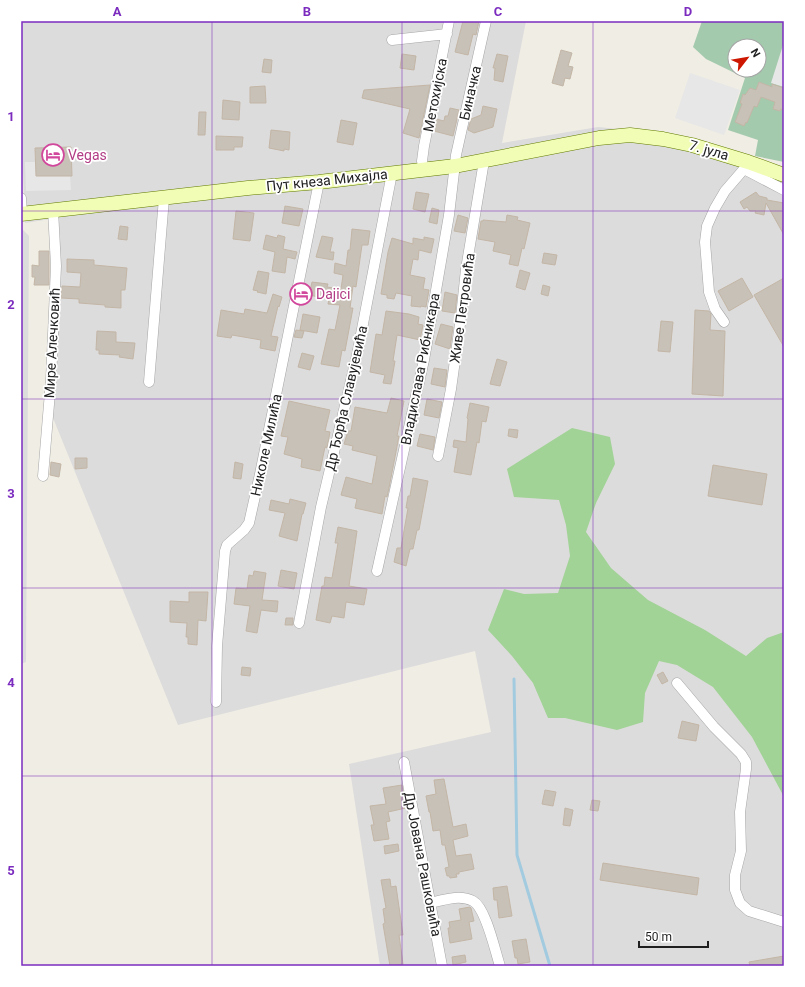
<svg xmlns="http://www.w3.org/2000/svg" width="805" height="987" font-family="Roboto,sans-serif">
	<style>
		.residential { fill: #dddcdc }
		.forest { fill: #a1d296 }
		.cemetery { fill: #a4caae; fill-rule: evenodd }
		.parking { fill: #e7e7e7 }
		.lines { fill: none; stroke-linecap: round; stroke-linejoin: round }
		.stream { stroke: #a2cbe0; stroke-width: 3 }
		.building { fill: #c8c1b7; stroke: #c3b6a6 }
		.minor-casing { stroke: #a6a6a6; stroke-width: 11 }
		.secondary-casing { stroke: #607b00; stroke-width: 15 }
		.minor { stroke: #fff; stroke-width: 10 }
		.secondary { stroke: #f1fdb5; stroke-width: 14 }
		.grid { fill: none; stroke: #7b2cbf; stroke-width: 1; stroke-opacity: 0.55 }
		.labels { text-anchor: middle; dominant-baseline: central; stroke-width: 3.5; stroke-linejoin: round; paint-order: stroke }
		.street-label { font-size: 14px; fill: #1f1f1f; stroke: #fff }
		.hotel-label { font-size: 14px; fill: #b23c85; stroke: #fff; text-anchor: start }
		.neatline { fill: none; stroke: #7b2cbf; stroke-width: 1.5 }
		.grid-label { font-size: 13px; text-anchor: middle; font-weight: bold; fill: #7b2cbf }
	</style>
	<rect width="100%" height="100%" fill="#f0ede4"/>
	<!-- residential -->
	<path class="residential" d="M 21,21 L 526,21 L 502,143 L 598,127 L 669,134 L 784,170 L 784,966 L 380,966 L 349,764 L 491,732 L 475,651 L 178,725 L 51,413 L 57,218 L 25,223 L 21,125 Z
		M 21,228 L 29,236 L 26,662 L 21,664 Z"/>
	<!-- forest -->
	<path class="forest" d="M 572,428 L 610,437 L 615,464 L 596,503 L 586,532 L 611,568 L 648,600 L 705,630 L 746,656 L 767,638 L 784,632 L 784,797 L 752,737 L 713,687 L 677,665 L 659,661 L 645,693 L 643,722 L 617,730 L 565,718 L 548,718 L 533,683 L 512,656 L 488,630 L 504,589 L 524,594 L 558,593 L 570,556 L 566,525 L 559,500 L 514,497 L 507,469 Z"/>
	<!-- cemetery -->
	<path class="cemetery" d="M 702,21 L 784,21 L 784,162 L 755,156 L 758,140 L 728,130 L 745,78 L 706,59 L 693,47 ZM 735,46 L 759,46 L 759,70 L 735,70 Z"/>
	<!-- parking -->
	<path class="parking" d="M 784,42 L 784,87 L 771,83 Z
		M 690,73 L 740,90 L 724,135 L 675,118 Z
		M 25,162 L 36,162 L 36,176 L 70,176 L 71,190 L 26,191 Z"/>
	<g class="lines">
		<!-- stream -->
		<path class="stream" d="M 514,679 L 517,855 L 550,966"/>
	</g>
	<!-- building -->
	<path class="building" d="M 463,21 L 479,21 L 476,35 L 473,34 L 468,55 L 455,52 Z
		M 561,50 L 572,53 L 568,66 L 573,67 L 570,79 L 565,78 L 563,86 L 552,83 Z
		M 402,54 L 416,56 L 414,70 L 400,68 Z
		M 497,54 L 508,56 L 503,82 L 494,80 L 495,68 L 493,68 Z
		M 264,59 L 272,60 L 271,73 L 262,72 Z
		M 759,82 L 772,87 L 772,84 L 784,88 L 784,110 L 781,109 L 780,111 L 773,109 L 775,102 L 761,97 L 757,107 L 754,106 L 747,123 L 746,122 L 744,126 L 735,122 L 742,104 L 740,103 L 743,94 L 745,95 L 750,88 L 756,90 Z
		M 430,85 L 419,138 L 403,133 L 410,109 L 362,98 L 364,90 Z
		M 265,86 L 266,103 L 250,103 L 250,87 Z
		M 223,100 L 240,102 L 239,120 L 222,119 Z
		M 483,106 L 497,109 L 493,127 L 474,133 L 468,130 L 471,119 L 481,115 Z
		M 450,108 L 459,110 L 453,136 L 434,131 L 436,119 L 444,121 L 445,116 L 448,116 Z
		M 199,112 L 206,112 L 205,135 L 198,135 Z
		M 341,120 L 357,123 L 353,145 L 337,142 Z
		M 271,130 L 290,132 L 289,150 L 284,149 L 284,151 L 269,148 Z
		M 216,136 L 243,137 L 242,147 L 234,147 L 234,150 L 216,150 Z
		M 71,147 L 72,176 L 36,176 L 35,148 Z
		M 416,192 L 429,194 L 425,212 L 413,209 Z
		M 756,192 L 759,196 L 767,198 L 767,200 L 784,203 L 784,235 L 766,203 L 764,215 L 755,213 L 756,211 L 750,211 L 747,207 L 744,209 L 740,202 Z
		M 285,206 L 303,209 L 299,226 L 282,223 Z
		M 432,208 L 439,210 L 437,224 L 429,222 Z
		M 236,211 L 254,213 L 250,241 L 233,239 Z
		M 458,215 L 468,218 L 465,233 L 454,231 Z
		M 507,215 L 518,217 L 517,220 L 530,223 L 524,249 L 522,248 L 518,266 L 509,264 L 511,255 L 493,251 L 495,242 L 478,239 L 481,221 L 483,221 L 483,220 L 506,222 Z
		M 120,226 L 128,227 L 127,240 L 118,239 Z
		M 352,229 L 370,231 L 368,245 L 362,245 L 356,287 L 353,286 L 350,308 L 353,308 L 345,351 L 342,350 L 339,367 L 321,364 L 329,329 L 335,330 L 340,305 L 328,304 L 329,299 L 309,295 L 312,282 L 328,284 L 327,287 L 341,289 L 343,275 L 334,273 L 335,263 L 346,266 L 348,250 L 350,250 Z
		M 266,235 L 277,238 L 278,235 L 285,237 L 283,249 L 297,252 L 295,259 L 287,257 L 285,273 L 272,271 L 275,252 L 263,249 Z
		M 322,236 L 333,238 L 330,252 L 334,252 L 333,260 L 316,257 Z
		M 424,237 L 434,239 L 431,253 L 419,250 L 418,260 L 413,259 L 410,275 L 425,278 L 423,289 L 429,290 L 426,307 L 421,306 L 421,307 L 411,306 L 412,296 L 396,293 L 394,299 L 387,298 L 387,295 L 381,294 L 388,252 L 392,238 L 413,244 L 413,238 L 424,240 Z
		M 39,251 L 49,251 L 49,285 L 34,285 L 35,277 L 32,277 L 32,265 L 39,266 Z
		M 544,253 L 557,255 L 555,265 L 542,263 Z
		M 67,259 L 94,260 L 94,265 L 127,268 L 125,290 L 121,290 L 121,308 L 105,307 L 105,305 L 79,303 L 79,299 L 61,298 L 62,286 L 80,287 L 81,273 L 67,272 Z
		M 520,270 L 530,273 L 525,290 L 516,287 Z
		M 258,271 L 269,273 L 266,294 L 257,292 L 258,291 L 253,290 Z
		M 742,278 L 753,297 L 729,311 L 718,291 Z
		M 784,278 L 784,347 L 754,295 Z
		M 543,285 L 550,287 L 548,296 L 541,294 Z
		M 445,292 L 457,295 L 455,313 L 442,311 Z
		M 273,294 L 282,297 L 279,307 L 278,306 L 271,336 L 278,337 L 275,351 L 260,348 L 261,340 L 232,335 L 231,338 L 217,336 L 221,310 L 244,314 L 245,309 L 267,313 Z
		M 695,310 L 709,311 L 711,314 L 710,330 L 725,331 L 723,396 L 692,394 Z
		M 386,311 L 409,314 L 419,317 L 418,324 L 423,325 L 420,340 L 397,335 L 393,361 L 395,361 L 391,384 L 383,383 L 385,375 L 370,372 L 376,334 L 382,335 Z
		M 303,314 L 320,317 L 317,333 L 300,330 Z
		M 661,321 L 673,322 L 670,352 L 658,351 Z
		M 441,324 L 453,327 L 450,349 L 435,344 Z
		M 296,330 L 304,331 L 302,338 L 294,337 Z
		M 97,331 L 116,332 L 116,342 L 135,343 L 133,359 L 119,357 L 120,355 L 99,354 L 99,350 L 96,350 Z
		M 302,353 L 314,356 L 310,370 L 298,367 Z
		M 497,359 L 507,362 L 500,386 L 490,384 Z
		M 434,368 L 447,370 L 445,387 L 431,384 Z
		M 391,398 L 404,401 L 397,436 L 399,436 L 389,488 L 387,497 L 385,496 L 382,514 L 355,508 L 357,499 L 341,495 L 346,477 L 372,484 L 377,456 L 352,450 L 353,446 L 344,444 L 348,431 L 351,431 L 355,407 L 387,413 Z
		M 427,399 L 442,402 L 439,418 L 424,415 Z
		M 289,401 L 330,410 L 325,431 L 330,432 L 327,448 L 325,447 L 320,471 L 301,467 L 302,459 L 284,454 L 288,437 L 281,436 Z
		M 470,403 L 489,407 L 486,422 L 482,421 L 479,443 L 477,442 L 471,475 L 454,472 L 458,448 L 453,447 L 454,440 L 466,442 L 468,419 L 467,418 Z
		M 509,429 L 518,430 L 517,438 L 508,436 Z
		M 420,434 L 435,437 L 433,450 L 417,446 Z
		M 75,458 L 87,458 L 87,468 L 75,469 Z
		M 51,462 L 61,464 L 59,477 L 50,475 Z
		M 235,462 L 243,464 L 241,479 L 233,478 Z
		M 713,465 L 767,474 L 762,505 L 708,496 Z
		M 413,478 L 428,481 L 419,530 L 417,530 L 413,549 L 410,549 L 406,566 L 394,562 L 397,548 L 401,548 L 408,508 L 406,508 L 408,496 L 410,496 Z
		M 290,499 L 306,503 L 303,514 L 302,514 L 297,541 L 279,536 L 285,513 L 269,510 L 271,500 L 289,504 Z
		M 338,527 L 357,531 L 349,586 L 367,589 L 364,605 L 346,602 L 344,618 L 332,616 L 330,623 L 316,620 L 322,586 L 324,586 L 325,577 L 332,578 L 338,543 L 335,543 Z
		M 281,570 L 297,573 L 294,589 L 278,586 Z
		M 254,571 L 266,573 L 262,600 L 278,601 L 277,612 L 261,610 L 257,633 L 246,631 L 250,606 L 234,604 L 236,588 L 247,589 L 249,575 L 253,576 Z
		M 189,592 L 208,592 L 206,621 L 198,620 L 197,645 L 188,644 L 188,637 L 186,637 L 187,623 L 170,622 L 170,601 L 189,602 Z
		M 286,618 L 293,618 L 293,625 L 285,625 Z
		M 242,667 L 251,668 L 250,676 L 241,675 Z
		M 663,672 L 668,681 L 662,684 L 657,675 Z
		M 682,721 L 699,725 L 696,741 L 678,738 Z
		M 444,779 L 453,827 L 466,824 L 468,836 L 453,840 L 456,856 L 471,854 L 474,869 L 459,872 L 459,874 L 456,874 L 457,877 L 450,878 L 449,876 L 447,876 L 445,868 L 449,867 L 445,845 L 442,845 L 440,830 L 433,831 L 430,812 L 429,812 L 426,796 L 436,794 L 434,780 Z
		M 402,785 L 406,808 L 388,812 L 390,821 L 386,822 L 389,839 L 374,841 L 371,825 L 374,825 L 370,806 L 386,804 L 383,788 Z
		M 545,790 L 556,792 L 553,806 L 542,804 Z
		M 592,800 L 600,801 L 598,811 L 590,810 Z
		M 565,808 L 573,810 L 570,826 L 563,825 Z
		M 398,844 L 399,851 L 385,854 L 384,846 Z
		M 603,863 L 699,878 L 697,895 L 600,880 Z
		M 390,879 L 391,887 L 396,886 L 403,935 L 399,935 L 403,964 L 390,966 L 383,924 L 385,923 L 383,909 L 386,908 L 381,880 Z
		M 507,886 L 512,916 L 499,918 L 497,900 L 494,900 L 493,888 Z
		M 470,907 L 471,908 L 474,921 L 469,922 L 472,939 L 450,943 L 448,928 L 450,928 L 449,922 L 461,920 L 459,909 Z
		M 526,939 L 530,962 L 518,964 L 517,958 L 515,958 L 512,941 Z
		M 465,955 L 466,962 L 453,965 L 452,957 Z
		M 784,956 L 784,966 L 750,966 L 749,962 Z"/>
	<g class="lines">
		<!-- minor casing -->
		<g class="minor-casing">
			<path id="minor" d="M 392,40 L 447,34
				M 424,169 L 422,161 L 424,146 L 449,21
				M 744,169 L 784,190
				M 21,198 L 22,214
				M 724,322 L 715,309 L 709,292 L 705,242 L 707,226 L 715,208 L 725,191 L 744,169 L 748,162
				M 149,382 L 164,198
				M 438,456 L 451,389 L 461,317 L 466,269 L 484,161
				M 43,476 L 51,380 L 56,266 L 53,210
				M 377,571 L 424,360 L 449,215 L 456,155 L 486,21
				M 299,623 L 321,507 L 357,355 L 392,173
				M 677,683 L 714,727 L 741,754 L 746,762 L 746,769 L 740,812 L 741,851 L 735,875 L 735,890 L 740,903 L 749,911 L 784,922
				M 216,702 L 217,646 L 225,551 L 227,545 L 244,530 L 249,523 L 260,474 L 319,182
				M 404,762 L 442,966
				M 430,903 C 443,900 460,894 473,901 C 486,908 495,951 500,966"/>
		</g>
		<!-- secondary casing -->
		<g class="secondary-casing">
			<path id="secondary" d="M 21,214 L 248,188 L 319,182 L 455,166 L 599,138 L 630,135 L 663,139 L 692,145 L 748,162 L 784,175"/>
		</g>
		<!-- minor -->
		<use href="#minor" class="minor"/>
		<!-- secondary -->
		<use href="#secondary" class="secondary"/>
	</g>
	<!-- grid -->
	<path class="grid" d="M 212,21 L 212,966M 402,21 L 402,966M 593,21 L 593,966M 21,211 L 784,211M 21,399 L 784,399M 21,588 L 784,588M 21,776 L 784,776"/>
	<!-- icons -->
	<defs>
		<g id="hotel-ring" transform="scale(1.15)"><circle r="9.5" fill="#fff" stroke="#d1479c" stroke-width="1.5"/><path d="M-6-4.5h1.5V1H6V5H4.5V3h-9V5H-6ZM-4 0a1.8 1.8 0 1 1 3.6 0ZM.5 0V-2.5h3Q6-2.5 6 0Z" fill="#d1479c"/></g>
	</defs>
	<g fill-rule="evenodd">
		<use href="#hotel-ring" x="53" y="155"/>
		<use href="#hotel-ring" x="301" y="294"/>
	</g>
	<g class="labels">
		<!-- street labels -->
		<g class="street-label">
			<text transform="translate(470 93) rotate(-77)">Биначка</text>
			<text transform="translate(435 95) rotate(-79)">Метохијска</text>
			<text transform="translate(709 150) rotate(16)">7. јула</text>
			<text transform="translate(327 180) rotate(-6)">Пут кнеза Михајла</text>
			<text transform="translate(462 308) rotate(-82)">Живе Петровића</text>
			<text transform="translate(52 343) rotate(-87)">Мире Алечковић</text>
			<text transform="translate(420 369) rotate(-79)">Владислава Рибникара</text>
			<text transform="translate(346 398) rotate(-77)">Др Ђорђа Славујевића</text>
			<text transform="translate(266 445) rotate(-78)">Николе Милића</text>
			<text transform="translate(423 864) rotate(79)">Др Јована Рашковића</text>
		</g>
		<!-- hotel labels -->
		<g class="hotel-label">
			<text x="68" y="155">Vegas</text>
			<text x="316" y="294">Dajici</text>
		</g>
	</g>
	<!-- border -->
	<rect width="805" height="987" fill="none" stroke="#ffffff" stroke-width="44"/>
	<!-- north arrow -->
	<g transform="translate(747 58) rotate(59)"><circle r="19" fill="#ffffff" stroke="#a5a5a5"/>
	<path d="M0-3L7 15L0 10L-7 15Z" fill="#cd1700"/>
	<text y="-6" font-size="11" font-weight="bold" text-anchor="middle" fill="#1f1f1f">N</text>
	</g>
	<!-- scale -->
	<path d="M639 941v6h69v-6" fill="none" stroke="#1f1f1f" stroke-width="2"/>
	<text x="645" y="941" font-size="12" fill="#1f1f1f" stroke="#ffffff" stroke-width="3" paint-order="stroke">50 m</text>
	<rect x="22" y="22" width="761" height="943" class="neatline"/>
	<g class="grid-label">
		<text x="117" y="16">A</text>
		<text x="307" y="16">B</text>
		<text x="498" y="16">C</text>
		<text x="688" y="16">D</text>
		<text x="11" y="121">1</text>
		<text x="11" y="309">2</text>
		<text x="11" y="498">3</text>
		<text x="11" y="687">4</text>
		<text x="11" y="875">5</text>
	</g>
</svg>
